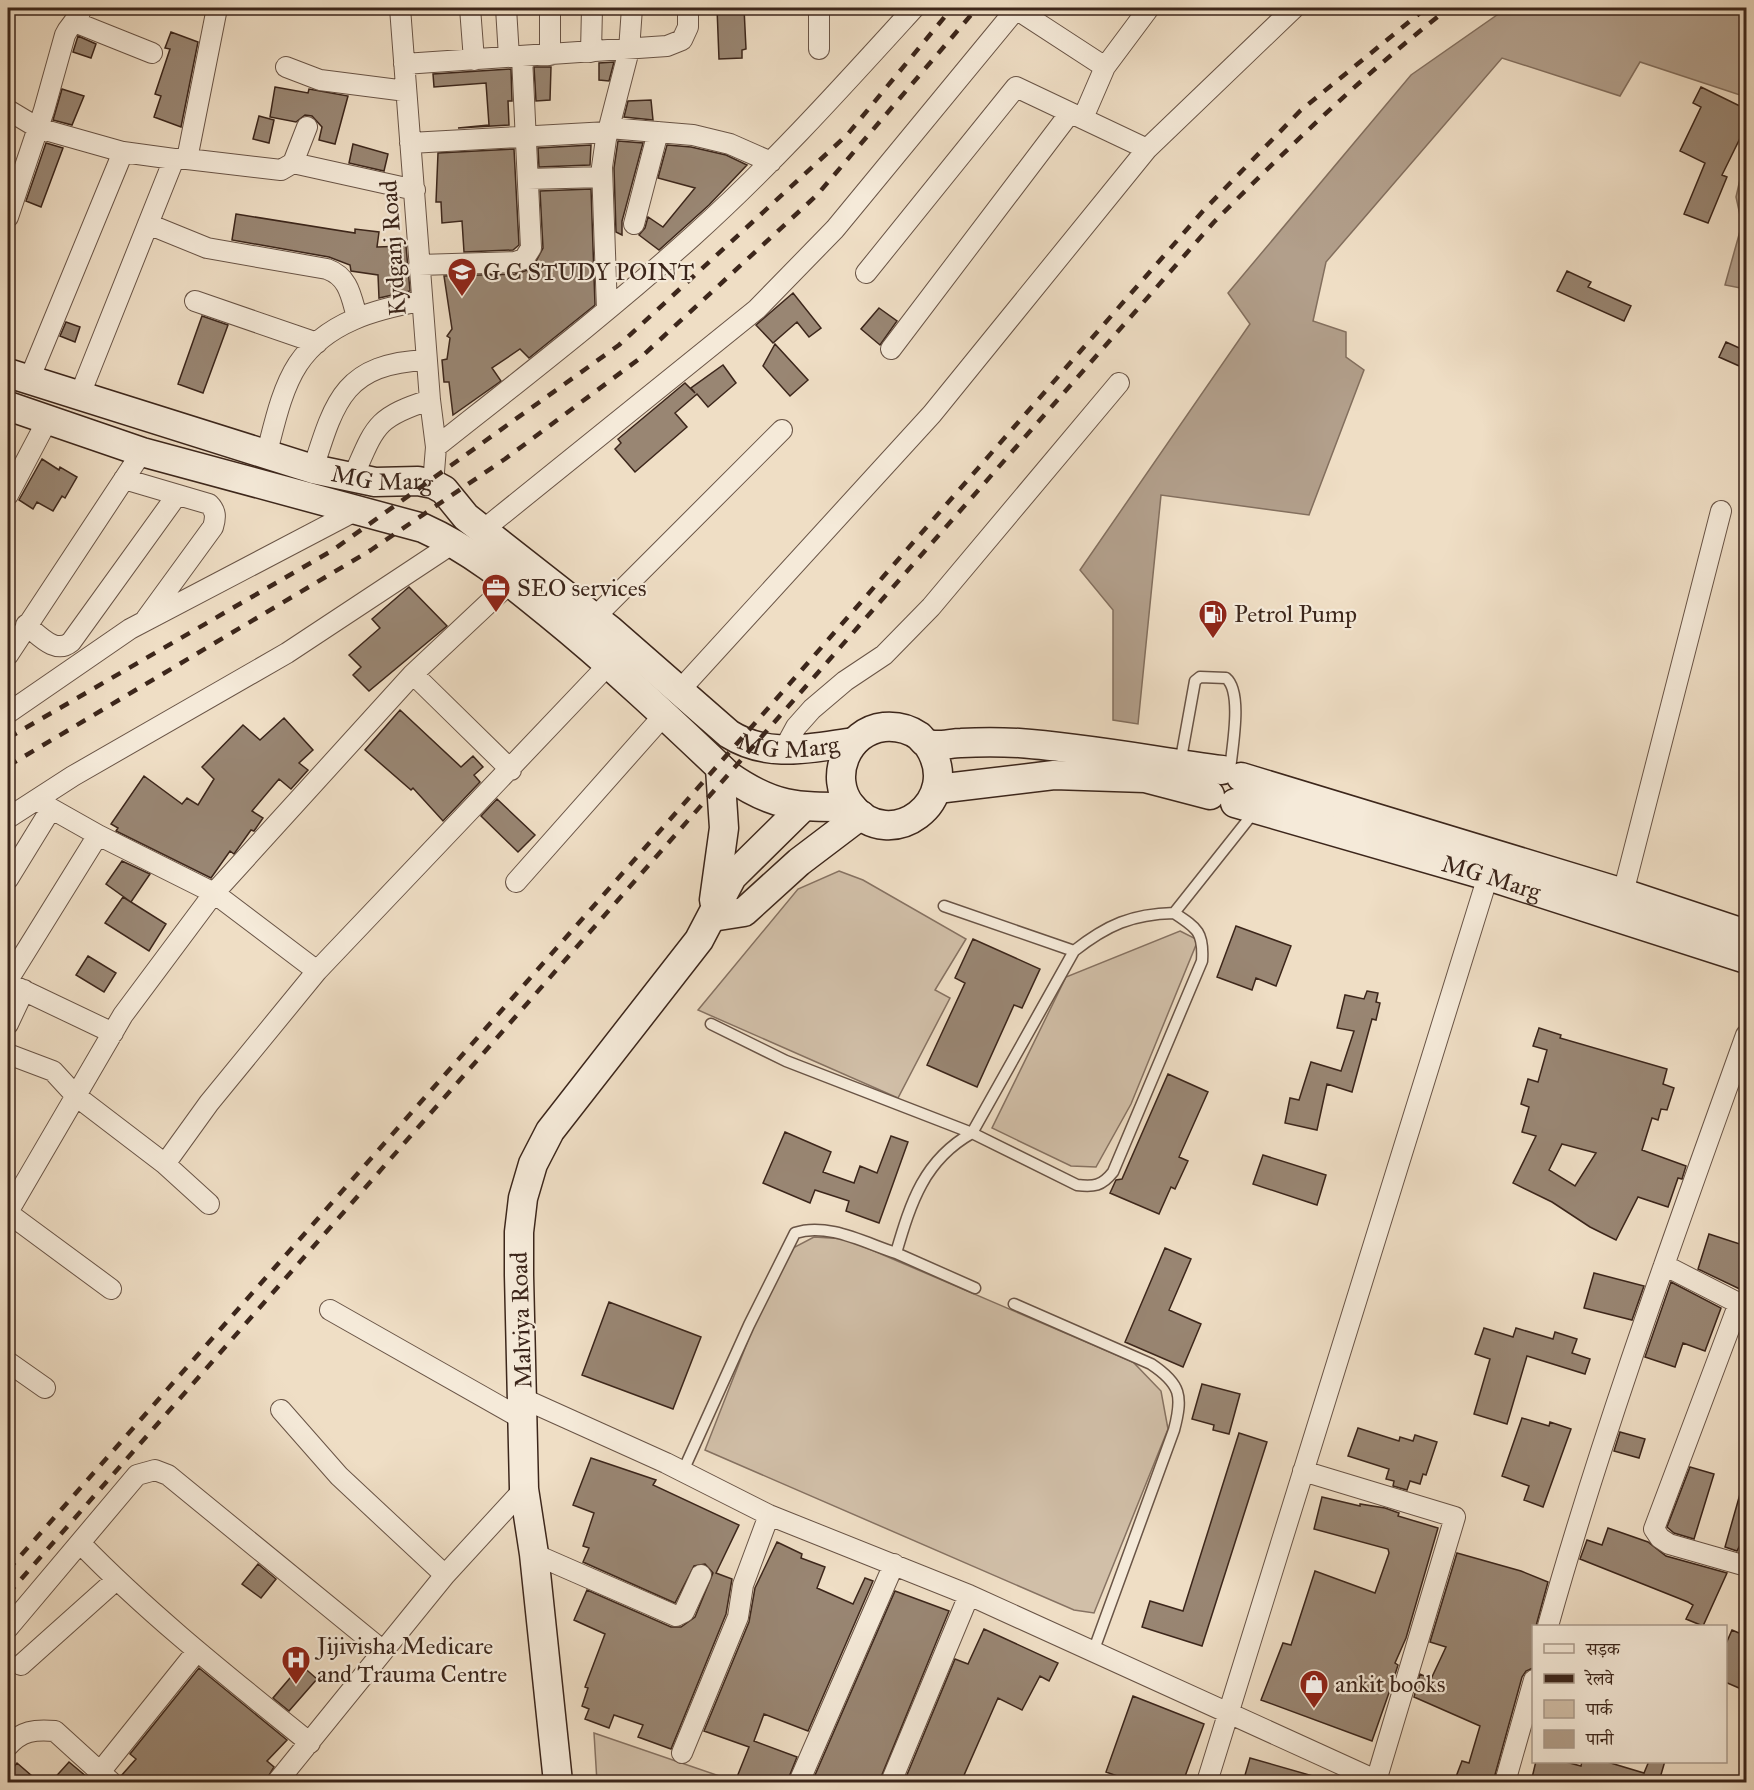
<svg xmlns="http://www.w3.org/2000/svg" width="1754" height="1790" font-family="'IM FELL Great Primer','Noto Serif Devanagari',serif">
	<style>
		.green { fill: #d1bfa8; stroke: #867262; stroke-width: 1.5 }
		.water { fill: #b29f8b; stroke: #836f5e; stroke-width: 1.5 }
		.building { fill: #998673; stroke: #3c261b; stroke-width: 1.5; fill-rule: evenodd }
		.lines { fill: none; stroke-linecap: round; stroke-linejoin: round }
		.lane-casing { stroke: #695446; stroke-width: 13 }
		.street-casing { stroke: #695446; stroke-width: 22 }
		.secondary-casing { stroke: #3c261b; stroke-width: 31 }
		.lane { stroke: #f5ead9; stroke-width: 10 }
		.street { stroke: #f5ead9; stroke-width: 20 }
		.secondary { stroke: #f5ead9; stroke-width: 28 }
		.rail { stroke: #3c261b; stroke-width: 4.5; stroke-dasharray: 10 10; stroke-linecap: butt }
		.labels { text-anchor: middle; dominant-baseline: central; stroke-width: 4.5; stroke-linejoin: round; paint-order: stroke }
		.street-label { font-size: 24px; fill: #3c261b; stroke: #f5ead9 }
		.poi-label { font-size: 24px; fill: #3c261b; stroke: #f5ead9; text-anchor: start }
	</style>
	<rect width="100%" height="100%" fill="#efdec5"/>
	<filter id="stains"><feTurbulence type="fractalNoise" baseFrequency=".00333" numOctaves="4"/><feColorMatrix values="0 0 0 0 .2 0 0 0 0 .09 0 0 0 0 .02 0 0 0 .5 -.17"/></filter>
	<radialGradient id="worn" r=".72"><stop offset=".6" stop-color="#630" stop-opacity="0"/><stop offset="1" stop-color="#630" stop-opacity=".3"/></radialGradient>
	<!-- green -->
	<path class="green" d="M 839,871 L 863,880 L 966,939 L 935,990 L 950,998 L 898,1098 L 698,1010 L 798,889 Z
		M 1180,931 L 1198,940 L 1131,1104 L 1096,1167 L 1071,1166 L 992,1128 L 1066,977 Z
		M 814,1237 L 846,1239 L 1133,1362 L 1161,1391 L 1168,1429 L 1094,1613 L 1074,1610 L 705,1450 L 778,1264 L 791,1249 Z
		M 594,1733 L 734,1781 L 738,1782 L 597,1782 Z"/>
	<!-- water -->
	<path class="water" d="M 1507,8 L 1746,8 L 1746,97 L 1640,62 L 1620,96 L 1502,58 L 1326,262 L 1313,321 L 1346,332 L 1346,357 L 1364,370 L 1309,515 L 1161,495 L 1138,724 L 1113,720 L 1113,610 L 1080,570 L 1250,324 L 1228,293 L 1411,75 Z
		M 1746,153 L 1746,289 L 1725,285 L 1742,224 L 1736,197 Z"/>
	<!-- building -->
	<path class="building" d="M 717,8 L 744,8 L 746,49 L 742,50 L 742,58 L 719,59 Z
		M 171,32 L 198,42 L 181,127 L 154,117 L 161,96 L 155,94 L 170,49 L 165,48 Z
		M 78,36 L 96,44 L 91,58 L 73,52 Z
		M 614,62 L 609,81 L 599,80 L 599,63 Z
		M 534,67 L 551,67 L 550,100 L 536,101 Z
		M 511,69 L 512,101 L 508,101 L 509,125 L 458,128 L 489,125 L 486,83 L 434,87 L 433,74 Z
		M 275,87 L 308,93 L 309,89 L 348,96 L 335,144 L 319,140 L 322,127 L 312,116 L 305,115 L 296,122 L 270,117 Z
		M 1701,87 L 1746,109 L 1746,126 L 1722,175 L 1727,177 L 1708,223 L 1684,214 L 1705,163 L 1680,151 L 1701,107 L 1693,103 Z
		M 62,89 L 84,96 L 72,125 L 53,120 Z
		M 651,100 L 653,120 L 624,117 L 628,101 Z
		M 259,116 L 274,120 L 269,143 L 253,139 Z
		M 618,141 L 643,143 L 622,221 L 622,235 L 616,232 L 614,168 Z
		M 46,143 L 63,148 L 41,207 L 26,201 Z
		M 353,144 L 388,154 L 384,171 L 349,163 Z
		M 591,145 L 590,165 L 539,167 L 538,148 Z
		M 667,145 L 691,147 L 726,155 L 747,165 L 709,205 L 659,250 L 639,235 L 645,228 L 648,217 L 663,227 L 695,188 L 658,178 Z
		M 514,149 L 519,245 L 513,250 L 464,252 L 462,221 L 442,223 L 441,202 L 436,202 L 438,153 Z
		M 591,189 L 595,305 L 529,358 L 520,349 L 492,368 L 501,381 L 453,415 L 449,382 L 444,382 L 442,360 L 447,359 L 450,338 L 447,336 L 452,329 L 444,276 L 515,274 L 528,270 L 534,265 L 543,248 L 540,191 Z
		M 236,214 L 355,233 L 355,229 L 379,232 L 377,247 L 406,246 L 410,291 L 379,298 L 378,275 L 351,271 L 350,265 L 329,257 L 232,240 Z
		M 1567,271 L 1591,282 L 1588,287 L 1631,306 L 1624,321 L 1557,291 Z
		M 793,293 L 821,328 L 809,337 L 797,322 L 773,343 L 756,325 Z
		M 879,308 L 897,321 L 880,345 L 861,329 Z
		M 202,316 L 228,325 L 203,393 L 178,384 Z
		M 66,322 L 80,327 L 75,342 L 60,336 Z
		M 1726,342 L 1746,351 L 1746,369 L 1719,357 Z
		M 775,344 L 808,380 L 790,396 L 763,366 Z
		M 723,365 L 736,383 L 708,407 L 697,394 L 675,413 L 687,427 L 635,472 L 615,449 L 621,443 L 618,439 L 685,383 L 695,393 L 691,388 Z
		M 42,459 L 59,470 L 60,467 L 77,477 L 65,498 L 62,496 L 53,511 L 37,502 L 33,509 L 19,500 Z
		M 409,587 L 447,626 L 369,691 L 353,675 L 361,667 L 349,655 L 380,628 L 372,619 Z
		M 400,710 L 461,767 L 473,756 L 483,767 L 474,775 L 480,782 L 443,821 L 413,788 L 411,790 L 365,750 Z
		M 284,718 L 313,750 L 299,763 L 308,770 L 291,789 L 279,779 L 252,811 L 263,818 L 254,831 L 251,830 L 234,854 L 230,851 L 211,878 L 116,831 L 118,828 L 111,824 L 144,776 L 182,804 L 187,798 L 198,805 L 214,779 L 202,767 L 243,725 L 260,740 Z
		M 497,799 L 535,835 L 518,852 L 481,816 Z
		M 122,861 L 150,874 L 131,902 L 106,884 Z
		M 123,897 L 166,924 L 149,951 L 105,923 Z
		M 1236,926 L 1291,946 L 1276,986 L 1256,978 L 1252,990 L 1217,977 Z
		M 973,939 L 1040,969 L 1022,1008 L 1014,1005 L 977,1087 L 927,1065 L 965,983 L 955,978 Z
		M 88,956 L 116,973 L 104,992 L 76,975 Z
		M 1367,991 L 1378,993 L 1376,1002 L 1380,1003 L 1376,1020 L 1372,1019 L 1352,1092 L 1327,1084 L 1317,1130 L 1285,1123 L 1290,1098 L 1299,1100 L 1311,1062 L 1341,1071 L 1354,1031 L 1337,1028 L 1345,995 L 1364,999 Z
		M 1539,1028 L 1561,1035 L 1560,1038 L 1667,1069 L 1663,1084 L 1674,1088 L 1667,1110 L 1661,1109 L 1658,1120 L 1652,1118 L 1642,1150 L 1686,1166 L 1682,1179 L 1678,1178 L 1668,1207 L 1638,1197 L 1616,1240 L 1590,1227 L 1552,1202 L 1513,1183 L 1536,1136 L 1522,1132 L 1529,1107 L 1521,1104 L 1528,1079 L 1538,1082 L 1547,1050 L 1533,1046 ZM 1562,1144 L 1596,1153 L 1575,1186 L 1549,1170 Z
		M 1168,1074 L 1208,1092 L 1179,1157 L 1188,1161 L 1175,1189 L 1171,1187 L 1159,1214 L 1110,1193 L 1116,1180 L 1122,1179 Z
		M 785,1132 L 831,1152 L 823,1172 L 854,1183 L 860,1166 L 877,1173 L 891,1136 L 908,1142 L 879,1223 L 846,1211 L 849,1201 L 815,1190 L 810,1203 L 763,1183 Z
		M 1263,1155 L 1326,1175 L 1317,1205 L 1253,1184 Z
		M 1709,1234 L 1746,1246 L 1746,1292 L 1698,1269 Z
		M 1165,1248 L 1191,1259 L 1169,1310 L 1201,1324 L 1183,1367 L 1125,1342 Z
		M 1594,1273 L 1644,1286 L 1632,1320 L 1584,1308 Z
		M 1671,1282 L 1721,1308 L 1705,1351 L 1683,1343 L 1675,1367 L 1645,1357 Z
		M 609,1302 L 701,1337 L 673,1409 L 582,1375 Z
		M 1484,1328 L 1513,1337 L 1516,1328 L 1553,1339 L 1555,1332 L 1577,1339 L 1572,1353 L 1590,1359 L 1585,1374 L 1527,1356 L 1507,1424 L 1474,1414 L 1490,1359 L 1475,1354 Z
		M 1202,1384 L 1240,1394 L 1229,1434 L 1213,1430 L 1214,1425 L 1192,1419 Z
		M 1522,1418 L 1549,1426 L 1550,1422 L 1571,1429 L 1543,1507 L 1524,1500 L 1529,1486 L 1502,1476 Z
		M 1358,1428 L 1399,1441 L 1400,1437 L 1413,1441 L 1415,1435 L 1437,1442 L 1426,1475 L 1423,1474 L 1420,1484 L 1410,1481 L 1407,1490 L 1393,1486 L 1394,1481 L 1386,1479 L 1389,1469 L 1348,1456 Z
		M 1620,1432 L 1645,1439 L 1639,1458 L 1614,1451 Z
		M 1239,1433 L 1267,1442 L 1202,1646 L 1142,1627 L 1150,1601 L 1183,1611 Z
		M 591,1458 L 656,1480 L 653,1485 L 739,1525 L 716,1573 L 732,1579 L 726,1614 L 671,1749 L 638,1737 L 643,1725 L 614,1715 L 609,1728 L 585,1719 L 589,1709 L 582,1706 L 588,1688 L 585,1687 L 605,1634 L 574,1620 L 587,1590 L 671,1627 L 681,1627 L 695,1617 L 713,1573 L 705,1564 L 694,1566 L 675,1603 L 583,1562 L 589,1548 L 583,1546 L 594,1513 L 573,1505 Z
		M 1690,1467 L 1714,1474 L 1694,1539 L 1674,1533 L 1667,1527 Z
		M 1742,1487 L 1746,1488 L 1746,1548 L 1740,1545 L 1737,1551 L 1725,1547 Z
		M 1322,1497 L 1360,1506 L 1360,1504 L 1385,1508 L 1399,1513 L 1398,1516 L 1438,1528 L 1406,1638 L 1395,1663 L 1398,1665 L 1391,1687 L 1372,1741 L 1261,1700 L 1283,1643 L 1291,1645 L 1315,1571 L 1375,1593 L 1389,1553 L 1388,1549 L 1314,1529 Z
		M 1608,1528 L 1648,1542 L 1666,1556 L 1727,1573 L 1703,1626 L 1686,1619 L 1693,1605 L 1688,1602 L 1580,1559 L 1587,1540 L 1602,1545 Z
		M 777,1542 L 802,1554 L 801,1558 L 825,1567 L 817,1588 L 853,1604 L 865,1578 L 873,1581 L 808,1731 L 764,1714 L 754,1741 L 797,1757 L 787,1782 L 735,1782 L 749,1747 L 704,1731 L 749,1622 L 755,1588 Z
		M 1457,1553 L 1521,1571 L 1548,1582 L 1536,1626 L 1533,1626 L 1533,1668 L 1526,1671 L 1522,1677 L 1493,1782 L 1454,1782 L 1462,1761 L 1469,1763 L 1480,1726 L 1414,1697 L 1420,1674 L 1431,1679 L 1446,1647 L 1430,1642 Z
		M 258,1564 L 276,1579 L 261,1598 L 242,1584 Z
		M 895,1591 L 949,1611 L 879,1782 L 812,1782 Z
		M 984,1629 L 1058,1663 L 1049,1681 L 1040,1676 L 1022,1710 L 998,1698 L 961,1782 L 904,1782 L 955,1659 L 968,1664 Z
		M 1732,1630 L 1746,1636 L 1746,1691 L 1725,1682 L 1725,1646 Z
		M 301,1665 L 317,1679 L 289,1711 L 273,1698 Z
		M 199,1668 L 287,1740 L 267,1761 L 274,1767 L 265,1782 L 123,1782 L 121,1776 L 136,1759 L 130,1754 Z
		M 1133,1696 L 1204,1724 L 1183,1782 L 1134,1782 L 1106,1772 Z
		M 1250,1758 L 1320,1778 L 1320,1782 L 1243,1782 Z
		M 1536,1761 L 1562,1761 L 1581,1766 L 1582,1761 L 1604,1761 L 1644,1773 L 1649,1761 L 1665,1761 L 1660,1778 L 1661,1782 L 1531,1782 Z
		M 69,1762 L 93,1782 L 51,1782 Z
		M 17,1763 L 39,1782 L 8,1782 L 8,1774 Z"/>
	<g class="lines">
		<!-- lane casing -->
		<g class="lane-casing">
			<path id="lane" d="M 1180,764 L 1195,681 L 1200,677 L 1226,678 C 1243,692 1232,748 1230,770
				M 944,906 L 1074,951 C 1107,925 1132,914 1174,913 L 1255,811
				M 1074,951 L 972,1133 L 1077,1185 C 1094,1187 1102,1186 1113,1172 L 1202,961 C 1204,932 1197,928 1174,913
				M 711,1024 L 786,1061 L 972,1133
				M 972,1133 C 924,1160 911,1202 896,1253 L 975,1288
				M 1014,1304 L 1151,1364 C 1181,1384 1183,1396 1174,1430 L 1093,1652
				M 683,1471 L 749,1325 L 795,1233 C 827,1222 865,1243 896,1253"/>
		</g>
		<!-- street casing -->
		<g class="street-casing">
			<path id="street" d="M 400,8 L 430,400 L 436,447 L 433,484
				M 470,8 L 474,60
				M 506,8 L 509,57
				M 550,8 L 550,55
				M 819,8 L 819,49
				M 1016,9 L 1105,67
				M 77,23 L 152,53
				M 591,52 L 592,8
				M 404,64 L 667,46 L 682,40 L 688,27 L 688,8
				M 286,67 L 320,80 L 406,91
				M 8,110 L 38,128 L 123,152
				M 1083,118 L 1105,67 L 1149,8
				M 609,128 L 693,135 L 730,144 L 771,162
				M 410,143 L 608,132
				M 187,159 L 281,170 L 293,163 L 307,127
				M 293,163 L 415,190
				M 528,179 L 602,177
				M 8,217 L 44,110 L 65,35 C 70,24 76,23 82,8
				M 148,224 L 207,248 L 327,269 C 349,277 351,296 357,317
				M 634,224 L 658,132
				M 419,265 L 515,262 L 524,259 L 531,248 L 522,57
				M 866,273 L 1016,87 L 1147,149
				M 195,301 L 317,343
				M 607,310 L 602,167 L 606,139 L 629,50 L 632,8
				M 891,349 L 1070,113
				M 29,380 L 123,152 L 174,159
				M 79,397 L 174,159 L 187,159 L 217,8
				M 436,447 C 523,378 611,310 693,236 C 772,165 843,86 914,8
				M 266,456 C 274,426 281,390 298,364 C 326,322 376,309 422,301
				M 313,469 C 335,399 345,364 426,360
				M 353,477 C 375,427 375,417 430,400
				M 124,479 L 209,504 C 216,511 216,517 213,527 L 146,619
				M 8,495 L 48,419
				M 483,530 L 757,309 L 835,229 L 1017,8
				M 594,618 L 782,430
				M 26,625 C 39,635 55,655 71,642 L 177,495
				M 8,655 L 142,452
				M 413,674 L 511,770
				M 679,691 L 932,414 L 1147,149 L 1294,8
				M 8,713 L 130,629 L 357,510
				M 783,751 L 796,727 L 812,709 L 845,681 L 884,655 L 931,607 L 1119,383
				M 8,818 L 73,776 L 287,653 L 455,542
				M 98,835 L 214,893 L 317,971
				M 8,879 L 51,809
				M 516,882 L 664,715
				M 1623,893 L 1721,511
				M 8,980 L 98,835 L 36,800
				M 8,983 L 113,1033
				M 8,1024 L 24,990
				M 8,1054 L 53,1071 L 76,1096 L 165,1164 L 209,1204
				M 165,1164 L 209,1103 L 317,971 L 610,663
				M 8,1212 L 123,1015 L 214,893 L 413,674 L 511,582
				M 8,1213 L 111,1289
				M 1664,1265 L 1746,1307
				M 1739,1303 L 1654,1529 L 1660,1538 L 1669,1544 L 1746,1566
				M 330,1310 L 524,1420
				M 8,1362 L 45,1388
				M 524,1399 L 666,1463 L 769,1515 L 969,1595 L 1380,1782
				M 281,1410 L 339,1476 L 445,1575
				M 1303,1471 L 1455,1517 L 1376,1781
				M 80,1543 C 151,1616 231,1679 310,1743
				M 534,1554 L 676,1616 L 684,1612 L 701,1575
				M 1548,1626 C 1604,1426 1676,1231 1746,1035
				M 8,1628 L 137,1475 L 155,1470 L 168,1475 L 382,1650
				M 21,1665 L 116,1580
				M 8,1746 C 21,1731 35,1729 55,1731 L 111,1782
				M 682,1753 L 738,1617 L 743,1585 L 769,1515
				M 100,1772 L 197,1651
				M 277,1782 L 445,1575 L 524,1489
				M 799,1782 L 894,1564
				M 891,1782 L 969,1595
				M 1207,1782 L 1488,876
				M 1505,1782 L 1534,1680"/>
		</g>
		<!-- secondary casing -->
		<g class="secondary-casing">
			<g id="secondary">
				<path id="s1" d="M 8,373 L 313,469 L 375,482 L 418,481 L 433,484 L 444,490 L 466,517 L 610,630 L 729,734 C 769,759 810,748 854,742"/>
				<path d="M 8,406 L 142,452 L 423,528 C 470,549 509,581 548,613 C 611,664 670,720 729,776 C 775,808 798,807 852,807"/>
				<path d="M 928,745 C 965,801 890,855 851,806 C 828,777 847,731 884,727 C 896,726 909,729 919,736 C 922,739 925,744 929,744 C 938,747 951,743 961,743 C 980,742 1000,742 1019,743 C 1087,748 1154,761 1222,770"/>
				<path d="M 1241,777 L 1623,893 L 1746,934"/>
				<path d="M 937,789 L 1054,775 L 1145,778 L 1210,795"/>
				<path id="s2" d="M 1235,803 L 1488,876 L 1746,959"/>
				<path d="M 714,900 L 724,828 L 720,768"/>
				<path d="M 712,917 L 744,912 L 799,862 L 861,815"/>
				<path d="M 558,1782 L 534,1554 L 524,1489 L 519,1275 L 519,1232 L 523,1198 L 533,1164 L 550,1131 L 699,940 L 732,877 L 803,807"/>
			</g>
		</g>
		<!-- lane -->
		<use href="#lane" class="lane"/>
		<!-- street -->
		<use href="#street" class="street"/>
		<!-- secondary -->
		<use href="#secondary" class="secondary"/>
		<!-- rail -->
		<path class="rail" d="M 8,738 L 333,550 L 619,345 L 847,135 L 952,8
			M 8,766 L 371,550 L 505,459 L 639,359 L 817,195 L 977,8
			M 8,1570 L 771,705 L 1203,211 L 1300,111 L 1426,8
			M 8,1594 L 1214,222 C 1289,147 1365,73 1449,8"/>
	</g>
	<!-- icons -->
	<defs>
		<g id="school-pin" transform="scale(1.5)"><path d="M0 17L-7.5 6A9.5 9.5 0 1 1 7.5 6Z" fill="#8f2418" stroke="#f5ead9"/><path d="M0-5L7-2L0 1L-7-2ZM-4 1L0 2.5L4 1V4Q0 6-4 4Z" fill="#fff"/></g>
		<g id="office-pin" transform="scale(1.5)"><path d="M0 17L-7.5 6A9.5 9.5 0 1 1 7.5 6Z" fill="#8f2418" stroke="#f5ead9"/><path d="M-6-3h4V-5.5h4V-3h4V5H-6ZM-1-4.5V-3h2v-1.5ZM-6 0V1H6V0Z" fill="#fff"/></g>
		<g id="fuel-pin" transform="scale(1.5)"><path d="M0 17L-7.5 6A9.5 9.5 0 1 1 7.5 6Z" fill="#8f2418" stroke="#f5ead9"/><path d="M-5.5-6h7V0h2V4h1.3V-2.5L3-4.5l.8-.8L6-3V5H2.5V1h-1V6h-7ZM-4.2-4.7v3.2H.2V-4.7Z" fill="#fff"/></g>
		<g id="hospital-pin" transform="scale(1.5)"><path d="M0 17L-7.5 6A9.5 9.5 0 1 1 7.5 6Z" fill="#8f2418" stroke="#f5ead9"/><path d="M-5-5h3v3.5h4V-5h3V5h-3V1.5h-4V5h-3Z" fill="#fff"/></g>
		<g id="shop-pin" transform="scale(1.5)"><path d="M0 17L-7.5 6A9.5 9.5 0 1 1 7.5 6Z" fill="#8f2418" stroke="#f5ead9"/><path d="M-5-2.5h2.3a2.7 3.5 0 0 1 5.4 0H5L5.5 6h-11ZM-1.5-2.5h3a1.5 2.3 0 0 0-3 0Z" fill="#fff"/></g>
	</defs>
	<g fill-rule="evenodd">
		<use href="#school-pin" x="462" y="272"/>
		<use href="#office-pin" x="496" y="588"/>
		<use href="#fuel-pin" x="1213" y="614"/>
		<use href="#hospital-pin" x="296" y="1660"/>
		<use href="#shop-pin" x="1314" y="1684"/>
	</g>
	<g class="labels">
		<!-- street labels -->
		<g class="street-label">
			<text transform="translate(393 248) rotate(-94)">Kydganj Road</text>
			<text stroke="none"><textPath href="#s1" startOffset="390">MG Marg</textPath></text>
			<text stroke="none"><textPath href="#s1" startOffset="892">MG Marg</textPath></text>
			<text stroke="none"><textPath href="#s2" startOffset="267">MG Marg</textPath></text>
			<text transform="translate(521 1320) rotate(-92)">Malviya Road</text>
		</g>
		<!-- poi labels -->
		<g class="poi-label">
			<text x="483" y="272">G C STUDY POINT</text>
			<text x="517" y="588">SEO services</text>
			<text x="1234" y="614">Petrol Pump</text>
			<text x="317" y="1646">Jijivisha Medicare<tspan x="317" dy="28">and Trauma Centre</tspan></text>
			<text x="1335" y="1684">ankit books</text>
		</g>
	</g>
	<!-- margin -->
	<rect width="1754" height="1790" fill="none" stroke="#efdec5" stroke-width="30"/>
	<rect x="9" y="9" width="1736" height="1772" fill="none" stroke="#3c261b" stroke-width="3"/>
	<rect x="15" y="15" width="1724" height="1760" fill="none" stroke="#3c261b" stroke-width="1.5"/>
	<!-- legend -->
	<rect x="1532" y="1625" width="195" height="138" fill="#f5ead9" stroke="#ab9c8d" stroke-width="1.5"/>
	<rect x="1544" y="1644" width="30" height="9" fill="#f5ead9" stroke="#ab9c8d" stroke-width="1.5"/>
	<text x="1586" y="1655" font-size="18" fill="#3c261b">सड़क</text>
	<rect x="1544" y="1674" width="30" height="9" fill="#3c261b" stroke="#ab9c8d" stroke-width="1.5"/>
	<text x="1586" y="1685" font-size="18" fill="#3c261b">रेलवे</text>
	<rect x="1544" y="1700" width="30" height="18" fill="#d1bfa8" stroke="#ab9c8d" stroke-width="1.5"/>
	<text x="1586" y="1715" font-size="18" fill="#3c261b">पार्क</text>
	<rect x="1544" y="1730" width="30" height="18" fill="#b29f8b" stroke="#ab9c8d" stroke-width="1.5"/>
	<text x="1586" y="1745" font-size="18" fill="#3c261b">पानी</text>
	<rect width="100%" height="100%" filter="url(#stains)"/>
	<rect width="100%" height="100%" fill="url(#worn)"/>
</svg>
